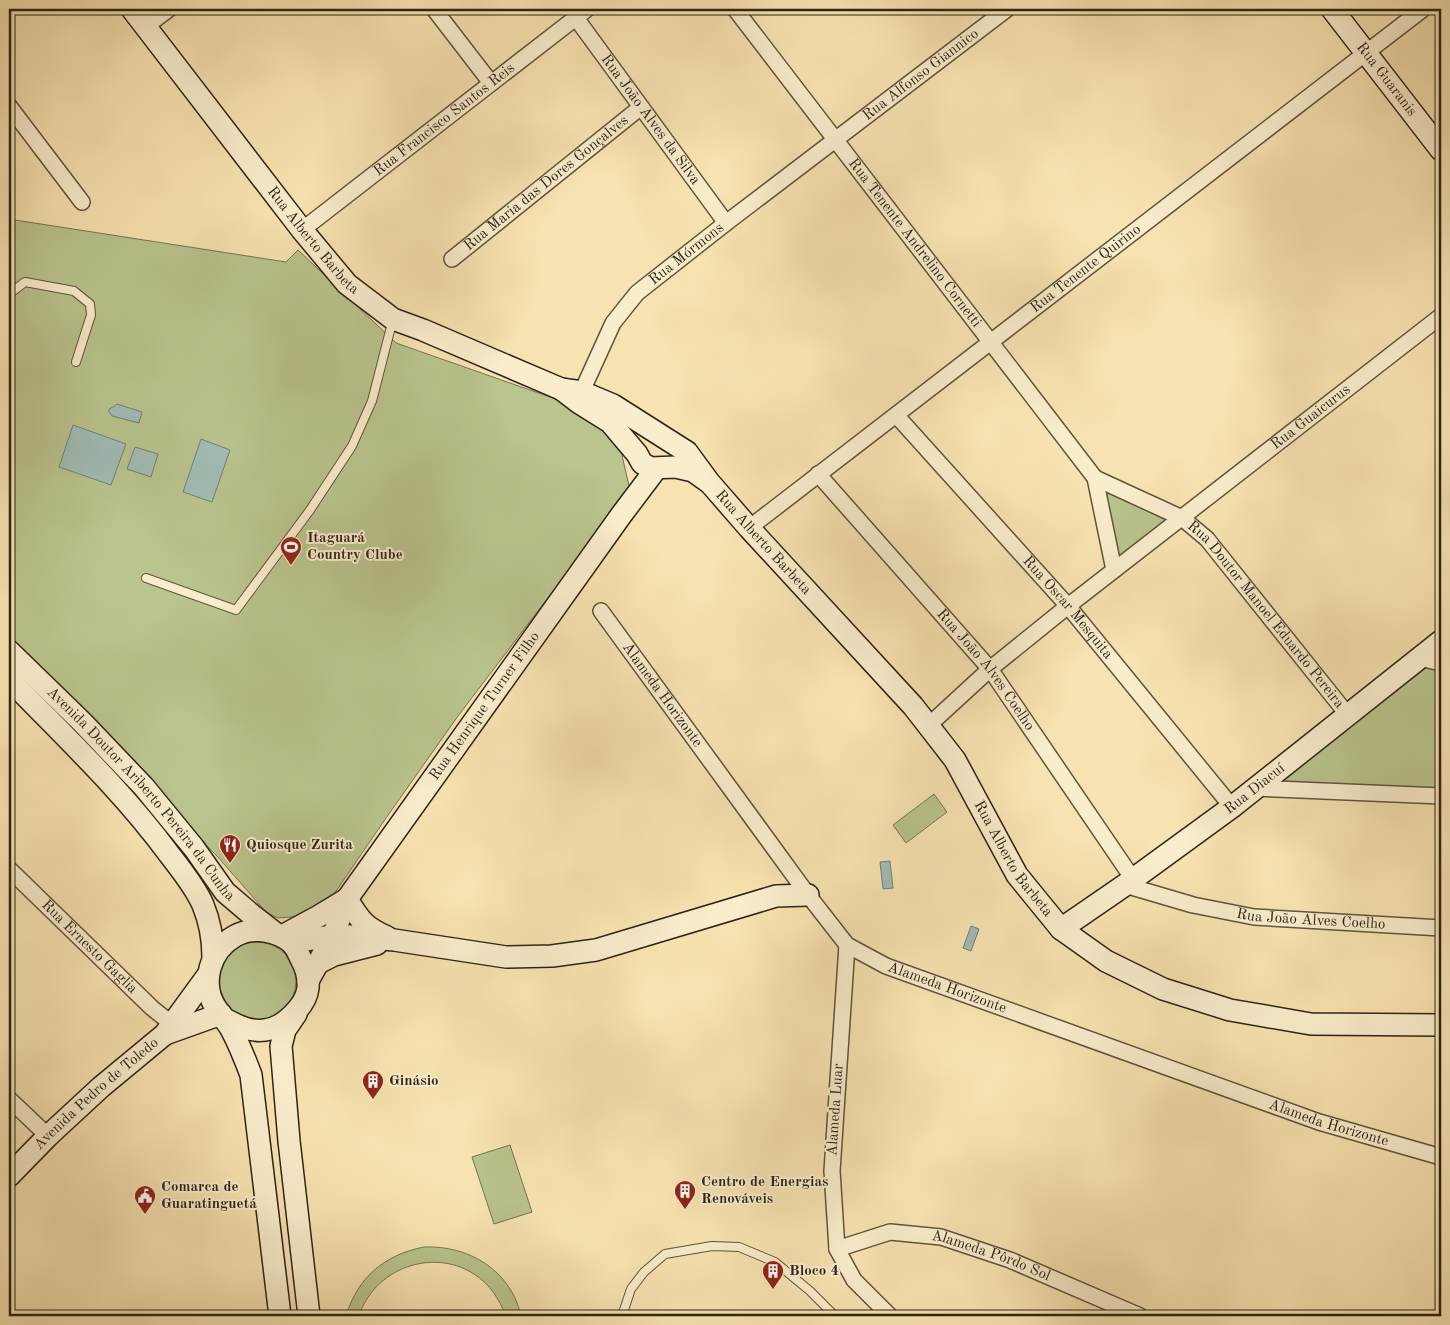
<svg xmlns="http://www.w3.org/2000/svg" width="1450" height="1325" font-family="'Old Standard TT',serif">
	<style>
		.green { fill: #b9c48e; stroke: #747453 }
		.water { fill: #a1bcb6; stroke: #737f77 }
		.lines { fill: none; stroke-linecap: round; stroke-linejoin: round }
		.lane-casing { stroke: #60533e; stroke-width: 10 }
		.street-casing { stroke: #60533e; stroke-width: 18 }
		.secondary-casing { stroke: #2e2318; stroke-width: 24 }
		.lane { stroke: #faedcc; stroke-width: 8 }
		.street { stroke: #faedcc; stroke-width: 15 }
		.secondary { stroke: #faedcc; stroke-width: 21 }
		.labels { text-anchor: middle; dominant-baseline: central; stroke-width: 4; stroke-linejoin: round; paint-order: stroke }
		.street-label { font-size: 15px; fill: #2e2318; stroke: #faedcc }
		.poi-label { font-size: 15px; font-weight: bold; fill: #2e2318; stroke: #faedcc; text-anchor: start }
	</style>
	<rect width="100%" height="100%" fill="#f7e3b1"/>
	<filter id="stains"><feTurbulence type="fractalNoise" baseFrequency=".004" numOctaves="4"/><feColorMatrix values="0 0 0 0 .2 0 0 0 0 .09 0 0 0 0 .02 0 0 0 .5 -.17"/></filter>
	<radialGradient id="worn" r=".72"><stop offset=".6" stop-color="#630" stop-opacity="0"/><stop offset="1" stop-color="#630" stop-opacity=".3"/></radialGradient>
	<!-- green -->
	<path class="green" d="M 15,220 L 286,262 L 298,250 L 396,343 L 587,410 L 618,438 L 630,490 L 458,716 L 386,818 L 332,897 L 303,916 L 278,918 L 266,912 L 216,855 L 9,642 L 9,221 Z
		M 1098,482 L 1178,518 L 1113,568 Z
		M 1420,664 L 1441,669 L 1441,789 L 1270,785 Z
		M 934,794 L 947,812 L 906,843 L 893,825 Z
		M218 981a39 39 0 1 1 78 0a39 39 0 1 1-78 0Z
		M 510,1145 L 532,1212 L 494,1224 L 472,1157 Z
		M 424,1247 C 468,1245 511,1270 521,1316 L 506,1316 C 499,1299 490,1284 474,1274 C 432,1247 374,1269 359,1316 L 346,1316 C 358,1277 384,1255 424,1247 Z"/>
	<!-- water -->
	<path class="water" d="M 117,404 L 142,412 L 139,423 L 112,416 L 109,412 L 109,409 L 115,406 Z
		M 73,425 L 126,444 L 111,485 L 59,467 Z
		M 201,439 L 230,450 L 212,502 L 183,492 Z
		M 135,447 L 158,454 L 151,477 L 127,469 Z
		M 890,861 L 893,888 L 883,889 L 880,862 Z
		M 971,926 L 979,929 L 971,951 L 963,948 Z"/>
	<g class="lines">
		<!-- lane casing -->
		<g class="lane-casing">
			<path id="lane" d="M 9,294 L 25,282 L 74,291 L 90,304 L 91,315 L 76,362
				M 146,578 L 236,610 L 310,510 L 352,446 L 372,401 L 393,319
				M 622,1316 L 631,1289 L 644,1272 L 665,1254 L 712,1246 L 739,1247 L 775,1262 L 810,1291 L 835,1316"/>
		</g>
		<!-- street casing -->
		<g class="street-casing">
			<g id="street">
				<path d="M 434,9 L 491,83"/>
				<path id="s1" d="M 735,9 L 1095,478 L 1114,570"/>
				<path id="s2" d="M 576,18 L 726,223"/>
				<path d="M 145,27 L 169,9"/>
				<path d="M 9,106 L 82,202"/>
				<path id="s3" d="M 302,230 L 587,9"/>
				<path id="s4" d="M 452,259 L 641,107"/>
				<path id="s5" d="M 578,400 L 613,323 L 637,293 L 726,223 L 1007,9"/>
				<path id="s6" d="M 896,415 L 1068,606 L 1232,807"/>
				<path id="s7" d="M 818,474 L 990,669 L 1133,879"/>
				<path id="s8" d="M 1095,478 L 1182,518 L 1207,539 L 1347,714"/>
				<path id="s9" d="M 749,528 L 1423,9"/>
				<path id="s10" d="M 601,611 L 808,895 L 847,945 L 886,966 L 1319,1122 L 1441,1157"/>
				<path d="M 1419,658 L 1441,663"/>
				<path id="s11" d="M 928,726 L 990,669 L 1068,606 L 1441,316"/>
				<path d="M 1254,788 L 1441,796"/>
				<path id="s12" d="M 9,869 L 152,1008 L 172,1024"/>
				<path id="s13" d="M 1125,885 L 1193,905 L 1254,917 L 1441,928"/>
				<path d="M 847,945 L 832,1171 L 837,1249 L 854,1280 L 890,1316"/>
				<path d="M 9,1099 L 48,1136"/>
				<path id="s14" d="M 837,1249 L 890,1232 L 941,1237 L 1010,1260 L 1140,1316"/>
			</g>
		</g>
		<!-- secondary casing -->
		<g class="secondary-casing">
			<g id="secondary">
				<path id="s15" d="M 132,9 L 302,230 L 347,284 L 393,319 L 423,330 L 561,389 L 578,402 L 610,422 L 637,454 L 642,463 L 650,468 L 676,467 L 693,471 L 707,481"/>
				<path id="s16" d="M 1332,9 L 1441,150"/>
				<path id="s17" d="M 561,389 L 582,392 L 613,405 L 687,452 L 709,482 L 749,528 L 913,706 L 955,760 L 1017,875 L 1061,929 L 1106,961 L 1163,989 L 1230,1010 L 1311,1024 L 1441,1025"/>
				<path id="s18" d="M 9,651 L 82,722 L 144,787 L 194,848 L 225,892 L 252,915 L 275,933"/>
				<path d="M 9,679 C 64,736 122,790 169,854 C 180,868 196,888 203,905 C 210,922 213,938 213,957"/>
				<path d="M 347,899 C 360,920 364,927 387,937"/>
				<path id="s19" d="M 1061,929 L 1125,885 L 1232,807 L 1441,641"/>
				<path d="M 282,936 L 319,916 L 347,899"/>
				<path d="M 291,942 L 333,936 L 352,936 L 394,940 L 506,957 L 552,956 L 596,950 L 776,896 L 808,895"/>
				<path d="M 318,963 L 334,955 L 377,944"/>
				<path id="s20" d="M 308,981 L 333,936 L 347,899 L 622,514 L 656,469"/>
				<path d="M 296,1014 L 285,1030 L 281,1046 L 289,1141 L 309,1316"/>
				<path d="M 225,1019 C 238,1026 250,1032 265,1030 C 283,1028 306,1006 308,988 C 309,977 306,968 301,959 C 297,950 294,943 285,938 C 270,930 251,927 235,936 C 210,950 200,983 216,1008 C 221,1016 226,1020 231,1029 C 239,1044 245,1059 251,1075 L 280,1316"/>
				<path d="M 165,1034 L 221,1014"/>
				<path id="s21" d="M 9,1176 L 48,1136 L 101,1087 L 165,1034 L 208,975"/>
			</g>
		</g>
		<!-- lane -->
		<use href="#lane" class="lane"/>
		<!-- street -->
		<use href="#street" class="street"/>
		<!-- secondary -->
		<use href="#secondary" class="secondary"/>
	</g>
	<!-- icons -->
	<defs>
		<g id="stadium-pin" transform="scale(1.125)"><path d="M0 17L-7.5 6A9.5 9.5 0 1 1 7.5 6Z" fill="#8f2418" stroke="#faedcc"/><path d="M0-5a6.5 5 0 1 0 0 10a6.5 5 0 1 0 0-10ZM-3.5-1.8h7v3.6h-7Z" fill="#fff"/></g>
		<g id="restaurant-pin" transform="scale(1.125)"><path d="M0 17L-7.5 6A9.5 9.5 0 1 1 7.5 6Z" fill="#8f2418" stroke="#faedcc"/><path d="M-5-6h1v4h1v-4h1v4h1v-4h1v5L-1.5 .5V6h-2V.5L-5-1ZM5-6V6H3V1.5H1.5Q1.5-4 5-6Z" fill="#fff"/></g>
		<g id="building-pin" transform="scale(1.125)"><path d="M0 17L-7.5 6A9.5 9.5 0 1 1 7.5 6Z" fill="#8f2418" stroke="#faedcc"/><path d="M-4-6H4V6H1V3H-1V6H-4ZM-2.5-4.3h1.7v1.8h-1.7ZM.8-4.3h1.7v1.8H.8ZM-2.5-1h1.7V.8h-1.7ZM.8-1h1.7V.8H.8Z" fill="#fff"/></g>
		<g id="civic-pin" transform="scale(1.125)"><path d="M0 17L-7.5 6A9.5 9.5 0 1 1 7.5 6Z" fill="#8f2418" stroke="#faedcc"/><path d="M-.6-6.5H3V-4.5H.6V-3L4-1V1h2V6H-6V1h2V-1L-.6-3ZM-1.2 2.5V6h2.4V2.5Z" fill="#fff"/></g>
	</defs>
	<g fill-rule="evenodd">
		<use href="#stadium-pin" x="291" y="547"/>
		<use href="#restaurant-pin" x="230" y="845"/>
		<use href="#building-pin" x="373" y="1081"/>
		<use href="#building-pin" x="685" y="1191"/>
		<use href="#civic-pin" x="145" y="1196"/>
		<use href="#building-pin" x="773" y="1271"/>
	</g>
	<g class="labels">
		<!-- street labels -->
		<g class="street-label">
			<text stroke="none"><textPath href="#s5" startOffset="481">Rua Alfonso Giannico</textPath></text>
			<text stroke="none"><textPath href="#s16" startOffset="89">Rua Guaranis</textPath></text>
			<text stroke="none"><textPath href="#s3" startOffset="180">Rua Francisco Santos Reis</textPath></text>
			<text stroke="none"><textPath href="#s2" startOffset="126">Rua João Alves da Silva</textPath></text>
			<text stroke="none"><textPath href="#s4" startOffset="121">Rua Maria das Dores Gonçalves</textPath></text>
			<text stroke="none"><textPath href="#s15" startOffset="294">Rua Alberto Barbeta</textPath></text>
			<text stroke="none"><textPath href="#s1" startOffset="295">Rua Tenente Andrelino Cornetti</textPath></text>
			<text stroke="none"><textPath href="#s5" startOffset="186">Rua Mórmons</textPath></text>
			<text stroke="none"><textPath href="#s9" startOffset="425">Rua Tenente Quirino</textPath></text>
			<text stroke="none"><textPath href="#s11" startOffset="492">Rua Guaicurus</textPath></text>
			<text stroke="none"><textPath href="#s17" startOffset="261">Rua Alberto Barbeta</textPath></text>
			<text stroke="none"><textPath href="#s6" startOffset="258">Rua Oscar Mesquita</textPath></text>
			<text stroke="none"><textPath href="#s8" startOffset="224">Rua Doutor Manoel Eduardo Pereira</textPath></text>
			<text stroke="none"><textPath href="#s7" startOffset="258">Rua João Alves Coelho</textPath></text>
			<text stroke="none"><textPath href="#s10" startOffset="104">Alameda Horizonte</textPath></text>
			<text stroke="none"><textPath href="#s20" startOffset="328">Rua Henrique Turner Filho</textPath></text>
			<text stroke="none"><textPath href="#s19" startOffset="239">Rua Diacuí</textPath></text>
			<text stroke="none"><textPath href="#s18" startOffset="195">Avenida Doutor Ariberto Pereira da Cunha</textPath></text>
			<text stroke="none"><textPath href="#s17" startOffset="666">Rua Alberto Barbeta</textPath></text>
			<text stroke="none"><textPath href="#s13" startOffset="190">Rua João Alves Coelho</textPath></text>
			<text stroke="none"><textPath href="#s12" startOffset="112">Rua Ernesto Gaglia</textPath></text>
			<text stroke="none"><textPath href="#s10" startOffset="524">Alameda Horizonte</textPath></text>
			<text stroke="none"><textPath href="#s21" startOffset="120">Avenida Pedro de Toledo</textPath></text>
			<text transform="translate(836 1110) rotate(-86)">Alameda Luar</text>
			<text stroke="none"><textPath href="#s10" startOffset="929">Alameda Horizonte</textPath></text>
			<text stroke="none"><textPath href="#s14" startOffset="160">Alameda Pôrdo Sol</textPath></text>
		</g>
		<!-- poi labels -->
		<g class="poi-label">
			<text x="307" y="538">Itaguará<tspan x="307" dy="17">Country Clube</tspan></text>
			<text x="246" y="845">Quiosque Zurita</text>
			<text x="389" y="1081">Ginásio</text>
			<text x="701" y="1182">Centro de Energias<tspan x="701" dy="17">Renováveis</tspan></text>
			<text x="161" y="1187">Comarca de<tspan x="161" dy="17">Guaratinguetá</tspan></text>
			<text x="789" y="1271">Bloco 4</text>
		</g>
	</g>
	<!-- margin -->
	<rect width="1450" height="1325" fill="none" stroke="#f7e3b1" stroke-width="30"/>
	<rect x="10" y="10" width="1430" height="1305" fill="none" stroke="#2e2318" stroke-width="2.5"/>
	<rect x="15" y="15" width="1420" height="1295" fill="none" stroke="#2e2318"/>
	<rect width="100%" height="100%" filter="url(#stains)"/>
	<rect width="100%" height="100%" fill="url(#worn)"/>
</svg>
